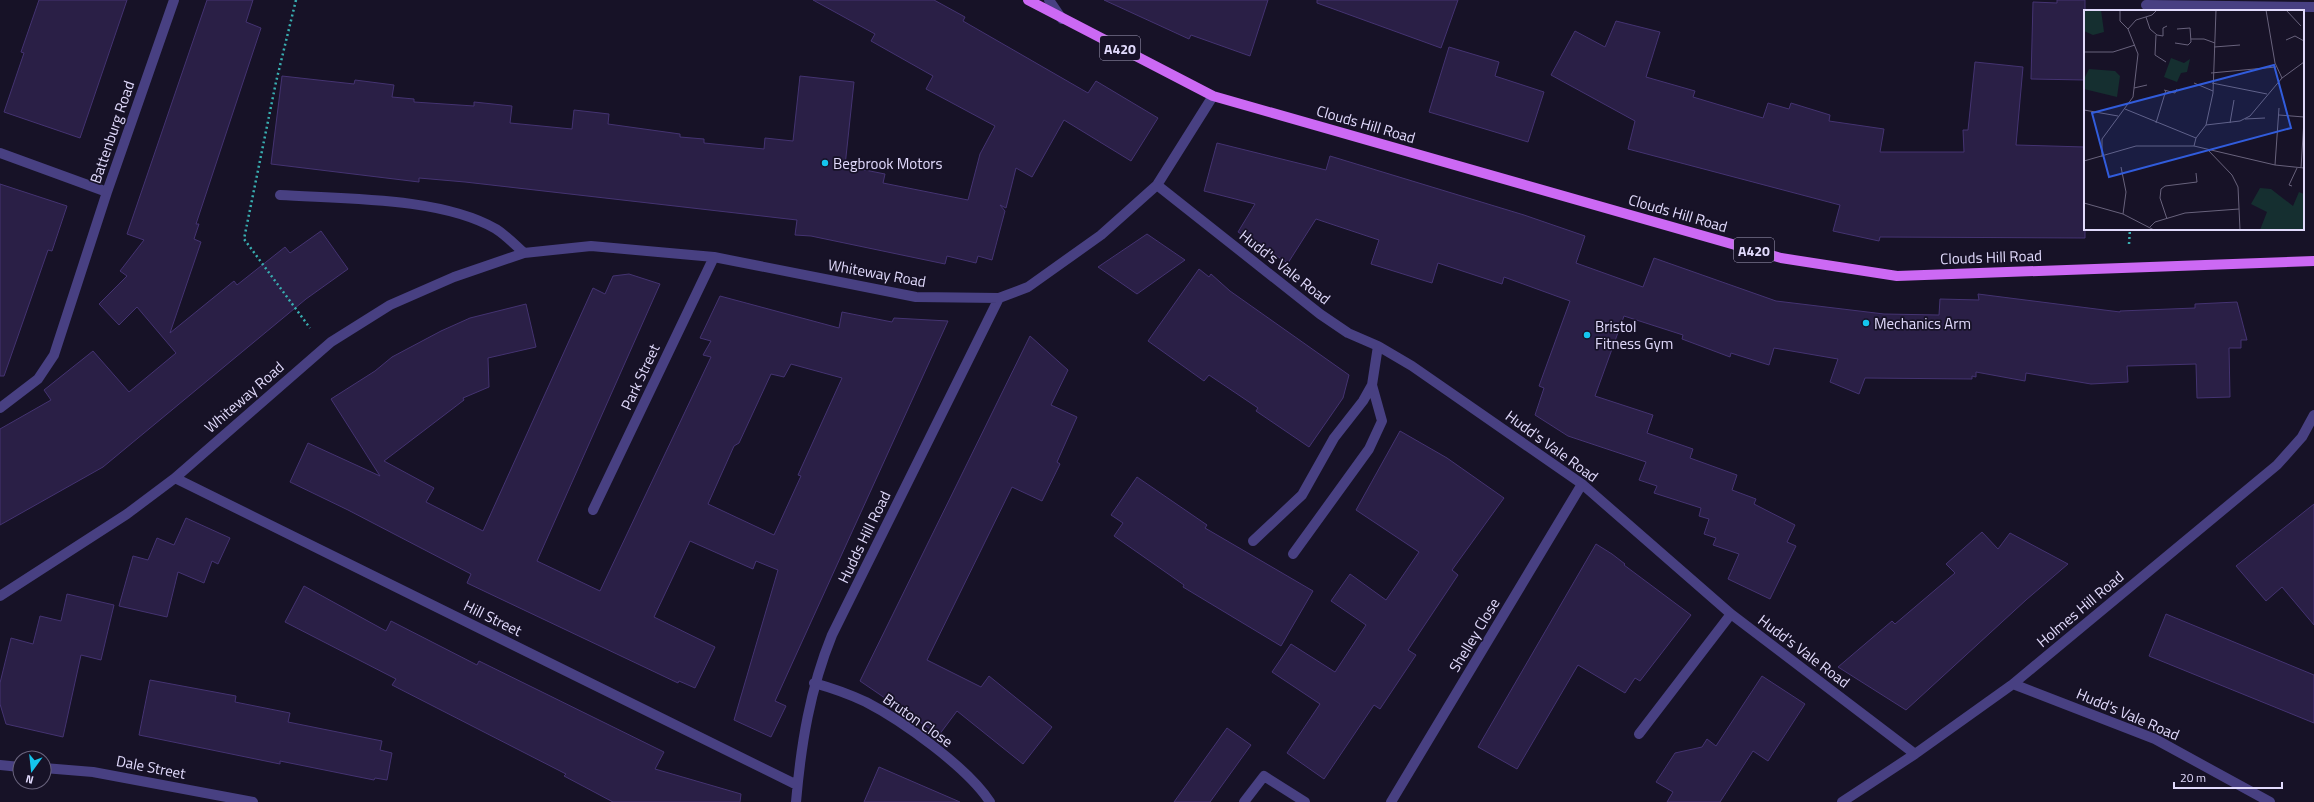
<svg xmlns="http://www.w3.org/2000/svg" width="2314" height="802" font-family="'Titillium Web',sans-serif">
	<style>
		.building { fill: #2a1f46; stroke: #443371; fill-rule: evenodd }
		.lines { fill: none; stroke-linecap: round; stroke-linejoin: round }
		.path { stroke: #39aeb1; stroke-width: 2.5; stroke-dasharray: 2 3; stroke-linecap: butt }
		.minor { stroke: #484082; stroke-width: 10 }
		.major { stroke: #cc69f4; stroke-width: 10 }
		.poi-dot { fill: #14c5ee; stroke: #171227; stroke-width: 1.5 }
		.labels { text-anchor: middle; dominant-baseline: central; stroke-width: 3.5; stroke-linejoin: round; paint-order: stroke }
		.shield { fill: #171227; stroke: #a49ebc; stroke-width: 1 }
		.shield-label { font-size: 14px; font-weight: bold; fill: #e1dafc }
		.street-label { font-size: 15px; fill: #e1dafc; stroke: #171227 }
		.poi-label { font-size: 15px; fill: #e1dafc; stroke: #171227; text-anchor: start }
		.inset-road { fill: none; stroke: #68627c; stroke-width: 1 }
		.view { fill: #315cdc; fill-opacity: 0.15; stroke: #315cdc; stroke-width: 2 }
		.inset-edge { fill: none; stroke: #e1dafc; stroke-width: 2 }
	</style>
	<rect width="100%" height="100%" fill="#171227"/>
	<!-- building -->
	<path class="building" d="M 39,0 L 127,0 L 80,138 L 4,112 L 24,53 L 21,52 Z
		M 207,0 L 253,0 L 246,22 L 261,28 L 196,224 L 199,224 L 194,239 L 201,242 L 170,333 L 234,281 L 237,285 L 285,247 L 290,253 L 321,231 L 348,269 L 306,299 L 103,467 L 0,525 L 0,429 L 51,400 L 44,390 L 93,351 L 129,392 L 176,353 L 137,307 L 119,325 L 99,304 L 127,276 L 120,271 L 144,240 L 127,234 Z
		M 813,0 L 934,0 L 965,17 L 963,21 L 1088,93 L 1096,81 L 1158,118 L 1131,161 L 1064,120 L 1032,177 L 1016,168 L 1006,208 L 1000,205 L 1005,211 L 992,260 L 978,256 L 976,263 L 947,256 L 945,264 L 811,236 L 795,235 L 797,220 L 465,182 L 419,178 L 419,182 L 271,164 L 282,76 L 354,84 L 355,80 L 394,85 L 392,97 L 414,99 L 414,102 L 474,106 L 474,102 L 512,106 L 510,123 L 572,129 L 574,110 L 609,114 L 608,124 L 680,134 L 680,137 L 704,139 L 704,143 L 764,149 L 765,138 L 793,141 L 800,76 L 854,82 L 845,166 L 885,174 L 883,183 L 968,200 L 980,154 L 995,126 L 926,89 L 933,76 L 871,41 L 875,34 Z
		M 1104,0 L 1268,0 L 1250,56 L 1191,35 L 1189,39 Z
		M 1317,0 L 1458,0 L 1441,48 L 1317,3 Z
		M 2057,0 L 2085,0 L 2085,80 L 2031,79 L 2033,2 L 2057,3 Z
		M 1616,21 L 1660,32 L 1646,77 L 1695,91 L 1693,97 L 1763,118 L 1768,103 L 1789,109 L 1791,103 L 1830,115 L 1829,121 L 1884,129 L 1880,152 L 1964,152 L 1963,130 L 1968,130 L 1975,62 L 2023,67 L 2016,145 L 2085,147 L 2085,238 L 1880,237 L 1879,241 L 1833,231 L 1840,205 L 1628,149 L 1635,121 L 1551,75 L 1575,31 L 1605,47 Z
		M 1449,47 L 1499,62 L 1495,76 L 1544,92 L 1528,142 L 1429,112 Z
		M 1217,143 L 1326,170 L 1330,156 L 1524,215 L 1585,236 L 1576,263 L 1643,287 L 1654,258 L 1776,301 L 1884,314 L 1939,315 L 1940,299 L 1979,300 L 1978,294 L 2120,312 L 2120,311 L 2195,308 L 2195,304 L 2237,302 L 2247,340 L 2241,340 L 2241,348 L 2229,348 L 2230,397 L 2197,398 L 2196,364 L 2127,366 L 2128,382 L 2091,384 L 2026,373 L 2025,381 L 1976,372 L 1976,377 L 1972,376 L 1972,379 L 1865,378 L 1859,394 L 1830,382 L 1838,359 L 1774,348 L 1769,365 L 1731,353 L 1730,357 L 1682,339 L 1683,335 L 1624,316 L 1595,396 L 1653,415 L 1647,433 L 1693,449 L 1690,458 L 1737,475 L 1732,490 L 1756,499 L 1754,504 L 1795,525 L 1787,542 L 1796,546 L 1770,599 L 1728,579 L 1739,554 L 1713,545 L 1716,538 L 1704,534 L 1709,519 L 1699,516 L 1701,508 L 1654,493 L 1657,486 L 1639,480 L 1646,462 L 1568,436 L 1535,415 L 1544,388 L 1539,386 L 1570,301 L 1504,277 L 1502,284 L 1438,263 L 1432,283 L 1371,264 L 1379,240 L 1316,219 L 1288,263 L 1238,232 L 1255,204 L 1204,191 Z
		M 0,184 L 67,206 L 52,251 L 48,250 L 4,376 L 0,376 Z
		M 1147,234 L 1185,260 L 1137,294 L 1098,267 Z
		M 1199,269 L 1209,277 L 1211,274 L 1230,291 L 1349,375 L 1343,398 L 1309,447 L 1256,411 L 1258,408 L 1209,375 L 1204,381 L 1148,341 Z
		M 629,274 L 660,284 L 537,561 L 600,591 L 711,357 L 703,355 L 711,341 L 700,338 L 720,296 L 839,328 L 842,312 L 892,322 L 894,318 L 948,321 L 775,701 L 786,706 L 771,737 L 734,720 L 778,570 L 756,561 L 753,569 L 690,541 L 654,617 L 715,647 L 695,688 L 679,681 L 678,683 L 467,583 L 471,574 L 348,510 L 290,482 L 308,443 L 380,476 L 331,399 L 375,371 L 392,357 L 441,331 L 470,318 L 526,304 L 536,347 L 488,358 L 489,387 L 463,398 L 464,400 L 384,461 L 434,488 L 426,502 L 483,531 L 593,288 L 605,294 L 613,276 ZM 791,364 L 842,378 L 798,475 L 801,476 L 774,535 L 708,504 L 734,446 L 739,443 L 771,374 L 784,377 Z
		M 1030,336 L 1068,370 L 1051,405 L 1077,417 L 1057,462 L 1060,464 L 1042,501 L 1012,487 L 927,660 L 981,687 L 989,676 L 1052,727 L 1023,764 L 957,711 L 939,735 L 860,681 Z
		M 1400,431 L 1447,458 L 1504,498 L 1452,570 L 1458,575 L 1408,650 L 1416,655 L 1380,709 L 1374,705 L 1324,779 L 1287,753 L 1320,704 L 1272,672 L 1291,644 L 1335,672 L 1366,625 L 1331,601 L 1350,574 L 1386,600 L 1419,552 L 1356,510 Z
		M 1137,477 L 1207,525 L 1205,528 L 1313,591 L 1281,646 L 1183,587 L 1184,585 L 1114,536 L 1123,523 L 1111,515 Z
		M 2314,504 L 2314,625 L 2282,587 L 2266,601 L 2236,566 Z
		M 186,518 L 230,538 L 218,564 L 212,561 L 204,583 L 178,572 L 167,617 L 119,606 L 133,556 L 148,560 L 157,538 L 174,545 Z
		M 1982,532 L 1998,549 L 2010,533 L 2068,564 L 2026,600 L 1906,710 L 1838,667 L 1892,621 L 1895,624 L 1955,573 L 1946,564 Z
		M 1596,544 L 1612,554 L 1625,564 L 1624,565 L 1691,615 L 1640,681 L 1635,678 L 1625,693 L 1578,665 L 1517,769 L 1478,747 Z
		M 304,586 L 386,631 L 391,621 L 477,665 L 479,661 L 664,752 L 655,769 L 741,794 L 740,802 L 613,802 L 564,776 L 566,774 L 392,685 L 396,679 L 285,622 Z
		M 67,594 L 114,605 L 101,660 L 81,655 L 63,737 L 6,724 L 0,704 L 0,683 L 11,638 L 33,644 L 40,616 L 61,621 Z
		M 2166,614 L 2314,675 L 2314,723 L 2149,656 Z
		M 1762,676 L 1805,704 L 1768,761 L 1753,751 L 1720,802 L 1667,802 L 1673,792 L 1656,782 L 1675,753 L 1702,747 L 1707,739 L 1716,746 Z
		M 150,680 L 236,696 L 235,702 L 290,713 L 288,722 L 382,741 L 380,750 L 392,753 L 387,780 L 375,778 L 374,780 L 280,761 L 280,764 L 139,735 Z
		M 1227,728 L 1251,745 L 1210,802 L 1174,802 Z
		M 879,767 L 960,802 L 864,802 Z"/>
	<g class="lines">
		<!-- path -->
		<path class="path" d="M 296,0 L 276,82 L 244,239 L 310,328
			M 2129,244 L 2130,229"/>
		<!-- minor -->
		<path class="minor" d="M 1049,0 L 1062,19
			M 2146,5 L 2314,7
			M 0,153 L 107,192
			M 1157,185 L 1320,314 L 1348,333 L 1378,346 L 1412,366 L 1582,484 L 1731,614 L 1915,754
			M 280,195 C 344,199 441,197 496,229 C 507,236 515,245 524,253
			M 0,408 L 38,379 L 54,355 L 107,192 L 174,0
			M 175,478 L 797,785
			M 593,510 L 714,257
			M 1253,541 L 1302,495 L 1334,438 L 1363,401 L 1372,385
			M 1293,554 L 1369,449 L 1382,421 L 1372,385 L 1378,346
			M 0,596 L 127,514 L 175,478 L 331,342 L 390,305 L 454,277 L 524,253 L 591,246 L 714,257 L 916,297 L 999,298 L 1028,287 L 1101,235 L 1157,185 L 1213,96
			M 814,683 C 832,688 849,694 866,702 C 903,721 968,768 990,802
			M 2013,684 L 2155,739 L 2270,802
			M 1639,734 L 1731,614
			M 0,765 L 20,767
			M 44,768 L 93,772 L 253,802
			M 796,802 C 801,744 810,689 832,635 L 999,298
			M 1244,802 L 1264,776 L 1305,802
			M 1391,802 L 1582,484
			M 1842,802 L 1915,754 L 2013,684 L 2277,465 L 2302,437 L 2314,415"/>
		<!-- major -->
		<path class="major" d="M 1028,0 L 1213,96 L 1781,258 L 1897,276 L 2314,261"/>
	</g>
	<!-- markers -->
	<g class="poi-dot">
		<circle cx="825" cy="163" r="4"/>
		<circle cx="1866" cy="323" r="4"/>
		<circle cx="1587" cy="335" r="4"/>
	</g>
	<g class="labels">
		<!-- shield labels -->
		<g class="shield">
			<rect x="1100" y="36" width="40" height="24" rx="3"/>
			<rect x="1734" y="238" width="40" height="24" rx="3"/>
		</g>
		<g class="shield-label">
			<text x="1120" y="48">A420</text>
			<text x="1754" y="250">A420</text>
		</g>
		<!-- street labels -->
		<g class="street-label">
			<text transform="translate(1366 124) rotate(16)">Clouds Hill Road</text>
			<text transform="translate(112 132) rotate(-71)">Battenburg Road</text>
			<text transform="translate(1678 213) rotate(16)">Clouds Hill Road</text>
			<text transform="translate(1991 257) rotate(-2)">Clouds Hill Road</text>
			<text transform="translate(1285 267) rotate(38)">Hudd's Vale Road</text>
			<text transform="translate(877 273) rotate(10)">Whiteway Road</text>
			<text transform="translate(640 377) rotate(-65)">Park Street</text>
			<text transform="translate(244 397) rotate(-41)">Whiteway Road</text>
			<text transform="translate(1552 446) rotate(36)">Hudd's Vale Road</text>
			<text transform="translate(864 537) rotate(-64)">Hudds Hill Road</text>
			<text transform="translate(2080 609) rotate(-40)">Holmes Hill Road</text>
			<text transform="translate(493 618) rotate(26)">Hill Street</text>
			<text transform="translate(1474 635) rotate(-59)">Shelley Close</text>
			<text transform="translate(1804 651) rotate(37)">Hudd's Vale Road</text>
			<text transform="translate(2128 714) rotate(23)">Hudd's Vale Road</text>
			<text transform="translate(918 720) rotate(35)">Bruton Close</text>
			<text transform="translate(151 767) rotate(11)">Dale Street</text>
		</g>
		<!-- poi labels -->
		<g class="poi-label">
			<text x="833" y="163">Begbrook Motors</text>
			<text x="1874" y="323">Mechanics Arm</text>
			<text x="1595" y="326">Bristol<tspan x="1595" dy="17">Fitness Gym</tspan></text>
		</g>
	</g>
	<!-- overview -->
	<g transform="translate(2084 10)">
		<rect width="220" height="220" fill="#171227"/>
		<path d="M 0,0 L 17,0 L 20,22 L 9,25 L 0,21 ZM 87,48 L 100,53 L 106,49 L 103,62 L 97,63 L 93,72 L 80,67 ZM 5,59 L 31,61 L 36,66 L 33,87 L 0,79 L 0,69 ZM 176,178 L 187,179 L 209,196 L 215,182 L 220,184 L 220,220 L 176,220 L 183,202 L 167,194 Z" fill="#152f30"/>
		<path class="inset-road" d="M 36,0 L 36,11 L 44,19M 182,0 L 191,53 L 198,68M 202,0 L 217,16M 62,7 L 66,19 L 73,25 L 79,26 L 79,18 L 83,16M 72,25 L 71,45 L 82,52M 107,29 L 120,29 L 131,33M 202,30 L 211,26 L 220,31M 91,33 L 104,35 L 107,32 L 106,18 L 93,19M 130,37 L 156,35M 0,42 L 29,42 L 51,35M 127,63 L 192,57M 110,73 L 129,81M 128,73 L 183,84M 50,78 L 63,75M 80,80 L 91,83 L 93,79M 41,99 L 112,128M 0,100 L 34,106M 195,105 L 220,107M 161,109 L 181,108M 72,113 L 82,80M 146,113 L 150,90M 122,115 L 129,83 L 132,0M 110,136 L 112,128 L 122,115 L 156,111 L 166,106 L 198,68 L 220,52M 124,140 L 148,165 L 154,177 L 156,220M 18,147 L 18,129 L 49,87 L 54,44 L 44,19 L 52,10 L 68,5 L 73,0M 0,151 L 52,136 L 110,136 L 191,155 L 220,158M 191,155 L 195,98M 37,157 L 42,182 L 39,204M 217,158 L 220,110M 208,176 L 205,175 L 213,158M 0,193 L 39,204 L 70,220M 83,209 L 76,188 L 77,179 L 81,176 L 113,172 L 112,163M 66,217 L 71,212 L 101,203 L 155,199"/>
		<path class="view" d="M 190,55 L 207,118 L 25,167 L 8,103 Z"/>
		<rect width="220" height="220" class="inset-edge"/>
	</g>
	<!-- north arrow -->
	<g transform="translate(32 770) rotate(195)"><circle r="19" fill="#171227" stroke="#68627c"/>
	<path d="M0-3L7 15L0 10L-7 15Z" fill="#14c5ee"/>
	<text y="-6" font-size="11" font-weight="bold" text-anchor="middle" fill="#e1dafc">N</text>
	</g>
	<!-- scale -->
	<path d="M2174 782v6h108v-6" fill="none" stroke="#e1dafc" stroke-width="2"/>
	<text x="2180" y="782" font-size="12" fill="#e1dafc" stroke="#171227" stroke-width="3" paint-order="stroke">20 m</text>
</svg>
